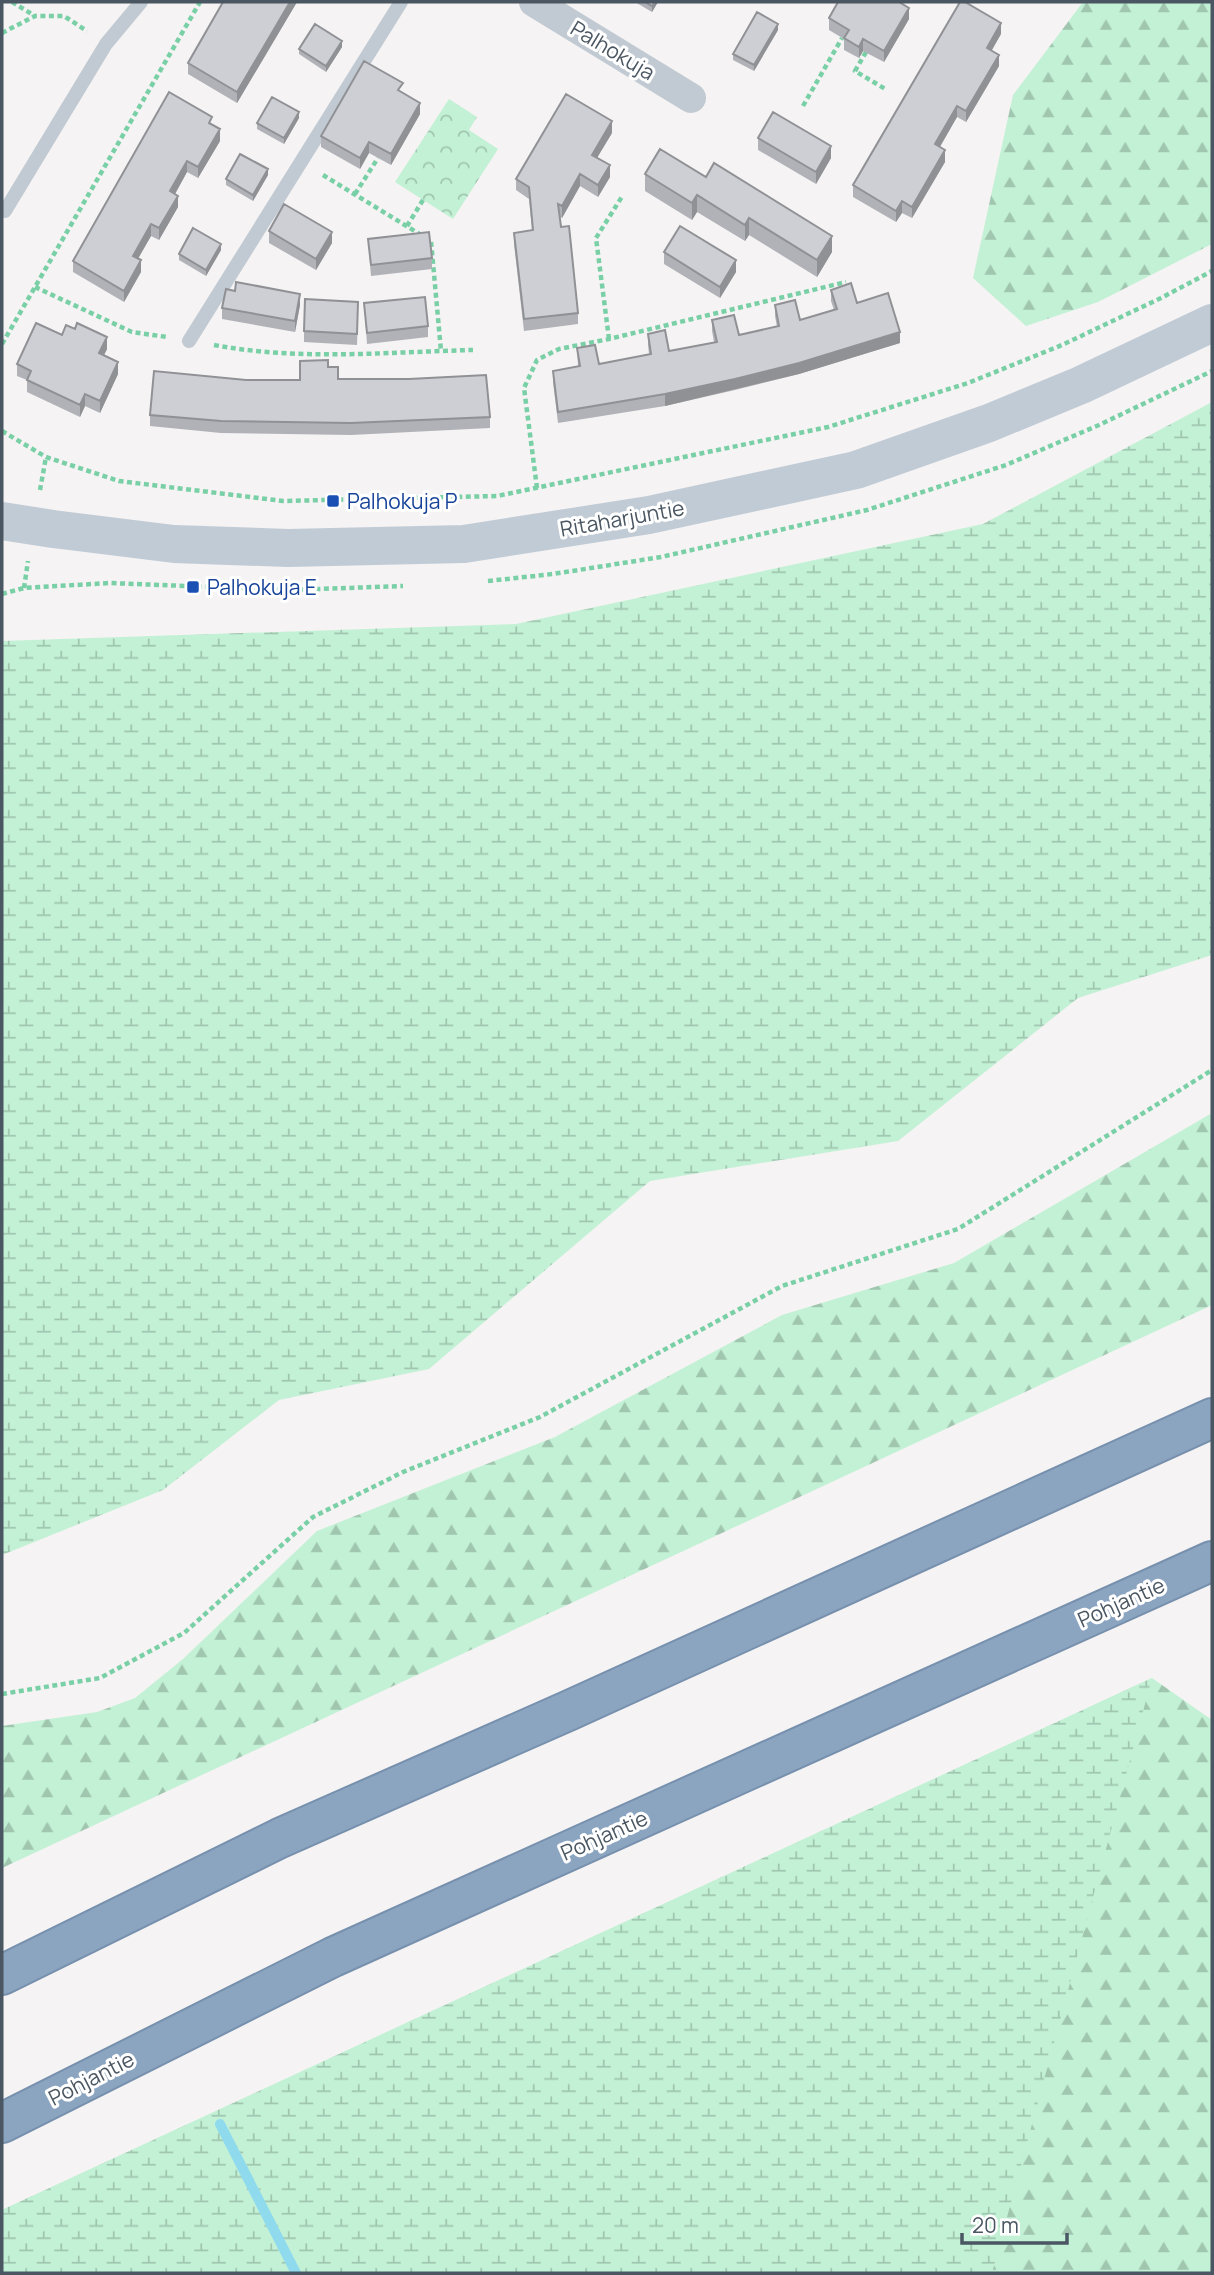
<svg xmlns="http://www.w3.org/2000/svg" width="1214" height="2275" font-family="Manrope,sans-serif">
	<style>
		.forest { fill: url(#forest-firs) }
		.wetland { fill: url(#wetland-marsh) }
		.park { fill: url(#park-crowns) }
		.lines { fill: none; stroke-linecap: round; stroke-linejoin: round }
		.stream { stroke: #90daee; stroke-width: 10 }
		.highway-casing { stroke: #7690ad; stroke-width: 42 }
		.path { stroke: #7ad0a6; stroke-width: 4.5; stroke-dasharray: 5 3.5; stroke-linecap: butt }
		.lane { stroke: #c1cad2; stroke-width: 14 }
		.street { stroke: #c1cad2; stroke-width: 30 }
		.secondary { stroke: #c1cbd6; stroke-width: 38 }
		.highway { stroke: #8ba5c1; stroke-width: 38 }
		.wall { fill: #b0b2b7 }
		.shaded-wall { fill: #909195 }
		.building { fill: #cdcfd5; stroke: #909195; stroke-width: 2 }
		.transit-dot { fill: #1a4fb4; stroke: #fff; stroke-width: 2.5 }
		.labels { text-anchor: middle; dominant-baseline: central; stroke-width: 6; stroke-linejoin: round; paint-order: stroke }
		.street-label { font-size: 21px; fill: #4a5661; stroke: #fff }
		.transit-label { font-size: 21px; fill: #164399; stroke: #fff; text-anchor: start }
	</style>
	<defs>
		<pattern id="forest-firs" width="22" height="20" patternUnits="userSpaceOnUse" patternTransform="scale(1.75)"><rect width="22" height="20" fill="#c3f1d5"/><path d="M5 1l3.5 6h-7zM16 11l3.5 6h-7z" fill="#a0c6b0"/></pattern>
		<pattern id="wetland-marsh" width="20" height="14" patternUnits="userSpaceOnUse" patternTransform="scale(1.75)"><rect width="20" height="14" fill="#c3f1d5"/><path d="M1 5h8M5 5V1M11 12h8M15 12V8" fill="none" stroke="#a0c6b0"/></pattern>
		<pattern id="park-crowns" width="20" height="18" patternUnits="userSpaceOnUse" patternTransform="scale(1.75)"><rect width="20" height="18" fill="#c3f1d5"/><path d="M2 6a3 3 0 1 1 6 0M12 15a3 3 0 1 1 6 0" fill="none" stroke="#a0c6b0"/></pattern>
	</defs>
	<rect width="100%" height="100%" fill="#f5f3f3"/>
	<!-- forest -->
	<path class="forest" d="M 1083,2 L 1212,2 L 1212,244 L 1098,302 L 1026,326 L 973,278 L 1013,95 Z
		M 1212,1113 L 1212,1305 L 2,1868 L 2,1726 L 97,1712 L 135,1698 L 183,1659 L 317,1531 L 555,1437 L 782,1315 L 954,1263 Z
		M 1152,1678 L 1212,1720 L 1212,2273 L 2,2273 L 2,2210 Z"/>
	<!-- wetland -->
	<path class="wetland" d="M 1212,402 L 1212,955 L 1078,998 L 898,1141 L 650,1181 L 429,1369 L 279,1400 L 163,1490 L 2,1555 L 2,641 L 516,624 L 983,524 Z
		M 1152,1678 L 992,2273 L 2,2273 L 2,2210 Z"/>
	<!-- park -->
	<path class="park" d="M 449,99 L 477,117 L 469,130 L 498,149 L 453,219 L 395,182 Z"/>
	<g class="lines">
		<!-- stream -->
		<path class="stream" d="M 220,2124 L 296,2273"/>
		<!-- highway casing -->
		<g class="highway-casing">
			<path id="highway" d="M 2,1975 L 280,1838 L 570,1710 L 1212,1418
				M 2,2123 L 333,1957 L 1212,1561"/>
		</g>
		<!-- path -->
		<path class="path" d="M 12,2 L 35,16
			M 2,33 L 35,16 L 64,16 L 87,31
			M 866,52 L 855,71 L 887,90
			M 803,106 L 842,38
			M 323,175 L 431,241 L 441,351
			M 355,194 L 378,158
			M 407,226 L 423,200
			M 35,287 L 132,332 L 167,337
			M 609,339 L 596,238 L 623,195
			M 2,344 L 200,2
			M 214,345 C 299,361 387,352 473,350
			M 2,431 L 46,457 L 119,481 L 283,501 L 497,496 L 828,427 L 968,383 L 1062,345 L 1161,298 L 1212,271
			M 537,488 L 524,388 L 537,360 L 559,349 L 609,339 L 846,282
			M 40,490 L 46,457
			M 488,581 L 553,574 L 661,557 L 867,510 L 1006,465 L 1099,425 L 1212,371
			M 24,588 L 28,561
			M 2,594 L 24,588 L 110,583 L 289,590 L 403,586
			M 2,1694 L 100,1678 L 184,1633 L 313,1517 L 403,1472 L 540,1417 L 782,1286 L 958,1229 L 1212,1070"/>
		<!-- lane -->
		<path class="lane" d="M 5,211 L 106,44 L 141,2
			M 189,341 L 401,2"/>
		<!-- street -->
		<path class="street" d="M 534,2 L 691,98"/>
		<!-- secondary -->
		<path class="secondary" d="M 2,521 L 53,529 L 174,544 L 288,548 L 464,544 L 649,515 L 856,470 L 989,423 L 1081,385 L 1212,323"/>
		<!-- highway -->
		<use href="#highway" class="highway"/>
	</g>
	<!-- wall -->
	<path class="wall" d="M 297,2 L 237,103 L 188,74 L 188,63 Z
		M 635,2 L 658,2 L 652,12 Z
		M 829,18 L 909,19 L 884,62 L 863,51 L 859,58 L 844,50 L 844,39 L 829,30 Z
		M 778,30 L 754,71 L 733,60 L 733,54 Z
		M 1001,34 L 991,50 L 999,66 L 966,122 L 957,117 L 940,147 L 945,162 L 912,218 L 902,213 L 896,222 L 853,197 L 853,185 Z
		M 342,47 L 326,72 L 299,54 L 299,49 Z
		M 403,93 L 420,114 L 391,165 L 369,153 L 360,169 L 321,147 L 321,136 Z
		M 299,118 L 284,144 L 257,129 L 257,123 Z
		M 212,125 L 220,141 L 198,178 L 187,172 L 175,194 L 178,207 L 159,240 L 151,236 L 138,259 L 141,272 L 124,302 L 73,272 L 73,261 Z
		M 612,133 L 597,158 L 610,177 L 598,197 L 580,186 L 562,218 L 560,217 L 578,313 L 578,324 L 524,331 L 514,244 L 514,233 L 532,230 L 529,199 L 516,190 L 516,179 Z
		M 758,138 L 831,158 L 816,184 L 758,150 Z
		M 645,174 L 706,177 L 832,252 L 817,277 L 749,235 L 745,241 L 697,212 L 692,220 L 645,191 Z
		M 268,175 L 253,201 L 226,185 L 226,179 Z
		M 269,231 L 332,243 L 316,270 L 269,243 Z
		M 368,239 L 432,258 L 432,269 L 371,276 Z
		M 221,250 L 206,276 L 179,260 L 179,254 Z
		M 664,252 L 736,272 L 720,298 L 664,264 Z
		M 831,290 L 857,303 L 900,343 L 799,374 L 735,390 L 665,406 L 558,423 L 553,382 L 553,371 L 578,366 L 577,348 L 599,364 L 649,354 L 648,345 L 648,334 L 669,351 L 714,342 L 712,331 L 712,320 L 739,335 L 777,327 L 775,316 L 775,305 L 800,320 L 834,310 L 831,301 Z
		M 235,291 L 300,305 L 295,332 L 222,319 L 222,308 Z
		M 364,303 L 428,326 L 428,337 L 367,344 Z
		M 358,314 L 357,345 L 304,342 L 304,331 Z
		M 62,335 L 107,349 L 104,355 L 118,374 L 100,413 L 85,406 L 80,417 L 27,392 L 27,380 L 17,376 L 17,364 Z
		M 328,367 L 338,379 L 490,417 L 490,428 L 351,435 L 221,433 L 150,426 L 150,415 L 246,380 L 300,380 Z"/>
	<!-- shaded-wall -->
	<path class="shaded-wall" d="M 290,2 L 297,2 L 237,103 L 237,92 Z
		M 655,2 L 658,2 L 652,12 L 652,6 Z
		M 909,8 L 909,19 L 884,62 L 884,51 Z
		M 1001,23 L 1001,34 L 987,59 L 987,48 Z
		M 778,24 L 778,30 L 754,71 L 754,65 Z
		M 863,39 L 863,51 L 859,58 L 859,47 Z
		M 342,41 L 342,47 L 326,72 L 326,66 Z
		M 999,55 L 999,66 L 966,122 L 966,111 Z
		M 420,103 L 420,114 L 391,165 L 391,154 Z
		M 957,106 L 957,117 L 935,155 L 935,144 Z
		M 299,112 L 299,118 L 284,144 L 284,138 Z
		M 612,121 L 612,133 L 592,166 L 592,155 Z
		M 220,129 L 220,141 L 198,178 L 198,167 Z
		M 369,142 L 369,153 L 360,169 L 360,158 Z
		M 831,146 L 831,158 L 816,184 L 816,172 Z
		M 945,150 L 945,162 L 912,218 L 912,207 Z
		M 187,161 L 187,172 L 170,203 L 170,191 Z
		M 610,165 L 610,177 L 598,197 L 598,185 Z
		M 268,169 L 268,175 L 253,201 L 253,195 Z
		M 580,174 L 580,186 L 562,218 L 562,206 Z
		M 697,195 L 697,212 L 692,220 L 692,203 Z
		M 178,196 L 178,207 L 159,240 L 159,228 Z
		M 902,201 L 902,213 L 896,222 L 896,211 Z
		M 749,218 L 749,235 L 745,241 L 745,225 Z
		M 151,224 L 151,236 L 133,267 L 133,256 Z
		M 332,232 L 332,243 L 316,270 L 316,259 Z
		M 832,236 L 832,252 L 817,277 L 817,260 Z
		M 221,244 L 221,250 L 206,276 L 206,270 Z
		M 141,260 L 141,272 L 124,302 L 124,291 Z
		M 736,260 L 736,272 L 720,298 L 720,287 Z
		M 300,294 L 300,305 L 295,332 L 295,321 Z
		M 900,332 L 900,343 L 799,374 L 665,406 L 665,394 Z
		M 107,337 L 107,349 L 99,365 L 99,353 Z
		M 118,362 L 118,374 L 100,413 L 100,401 Z
		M 85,394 L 85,406 L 80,417 L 80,405 Z"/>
	<!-- building -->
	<path class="building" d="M 223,2 L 290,2 L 237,92 L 188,63 Z
		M 645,2 L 655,2 L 652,6 Z
		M 838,2 L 899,2 L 909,8 L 884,51 L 863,39 L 859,47 L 844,38 L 849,30 L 829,18 Z
		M 960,2 L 965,2 L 1001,23 L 987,48 L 999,55 L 966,111 L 957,106 L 935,144 L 945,150 L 912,207 L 902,201 L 896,211 L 853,185 Z
		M 757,12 L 778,24 L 754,65 L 733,54 Z
		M 315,24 L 342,41 L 326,66 L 299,49 Z
		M 364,61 L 403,83 L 398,90 L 420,103 L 391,154 L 369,142 L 360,158 L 321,136 Z
		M 169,92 L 212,117 L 209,123 L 220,129 L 198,167 L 187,161 L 170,191 L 178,196 L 159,228 L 151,224 L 133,256 L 141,260 L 124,291 L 73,261 Z
		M 566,94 L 612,121 L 592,155 L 610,165 L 598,185 L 580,174 L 562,206 L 558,204 L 561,227 L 569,226 L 578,313 L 524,319 L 514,233 L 533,230 L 529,187 L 516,179 Z
		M 272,97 L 299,112 L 284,138 L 257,123 Z
		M 773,112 L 831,146 L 816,172 L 758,138 Z
		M 660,149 L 706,177 L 714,163 L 832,236 L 817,260 L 749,218 L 745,225 L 697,195 L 692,203 L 645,174 Z
		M 240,154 L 268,169 L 253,195 L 226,179 Z
		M 284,204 L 332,232 L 316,259 L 269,231 Z
		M 680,226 L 736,260 L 720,287 L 664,252 Z
		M 193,228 L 221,244 L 206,270 L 179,254 Z
		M 429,232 L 432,258 L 371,265 L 368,239 Z
		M 236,282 L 300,294 L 295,321 L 222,308 L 226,289 L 235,291 Z
		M 851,283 L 857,303 L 888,293 L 900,332 L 799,363 L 735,379 L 665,394 L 558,412 L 553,371 L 580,366 L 577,348 L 595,345 L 599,364 L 651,354 L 648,334 L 665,330 L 669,351 L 717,342 L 712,320 L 734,315 L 739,335 L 779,326 L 775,305 L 795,300 L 800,320 L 837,309 L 831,290 Z
		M 425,297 L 428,326 L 367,333 L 364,303 Z
		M 305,299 L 358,302 L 357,334 L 304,331 Z
		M 36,323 L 62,335 L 66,325 L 75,329 L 77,323 L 107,337 L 99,353 L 118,362 L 100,401 L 85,394 L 80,405 L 27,380 L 31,371 L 17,364 Z
		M 328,360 L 328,367 L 338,367 L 338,379 L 409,379 L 486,375 L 490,417 L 351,423 L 221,421 L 150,415 L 154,371 L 246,380 L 300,380 L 300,361 Z"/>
	<!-- markers -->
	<g class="transit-dot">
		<rect x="326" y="494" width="14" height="14" rx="3.5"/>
		<rect x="186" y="580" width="14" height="14" rx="3.5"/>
	</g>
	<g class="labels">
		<!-- street labels -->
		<g class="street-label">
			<text transform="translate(613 50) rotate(31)">Palhokuja</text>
			<text transform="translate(622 518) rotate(-10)">Ritaharjuntie</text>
			<text transform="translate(1121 1602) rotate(-24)">Pohjantie</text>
			<text transform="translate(604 1835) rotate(-24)">Pohjantie</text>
			<text transform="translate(91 2078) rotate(-27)">Pohjantie</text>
		</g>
		<!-- transit labels -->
		<g class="transit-label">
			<text x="347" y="501">Palhokuja P</text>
			<text x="207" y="587">Palhokuja E</text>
		</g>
	</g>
	<!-- border -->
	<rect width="1214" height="2275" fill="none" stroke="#4a5661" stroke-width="7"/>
	<!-- scale -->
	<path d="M962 2233v10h105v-10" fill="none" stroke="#4a5661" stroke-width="3.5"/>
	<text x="972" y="2233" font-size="21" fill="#4a5661" stroke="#ffffff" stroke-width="5" paint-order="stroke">20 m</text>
</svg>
